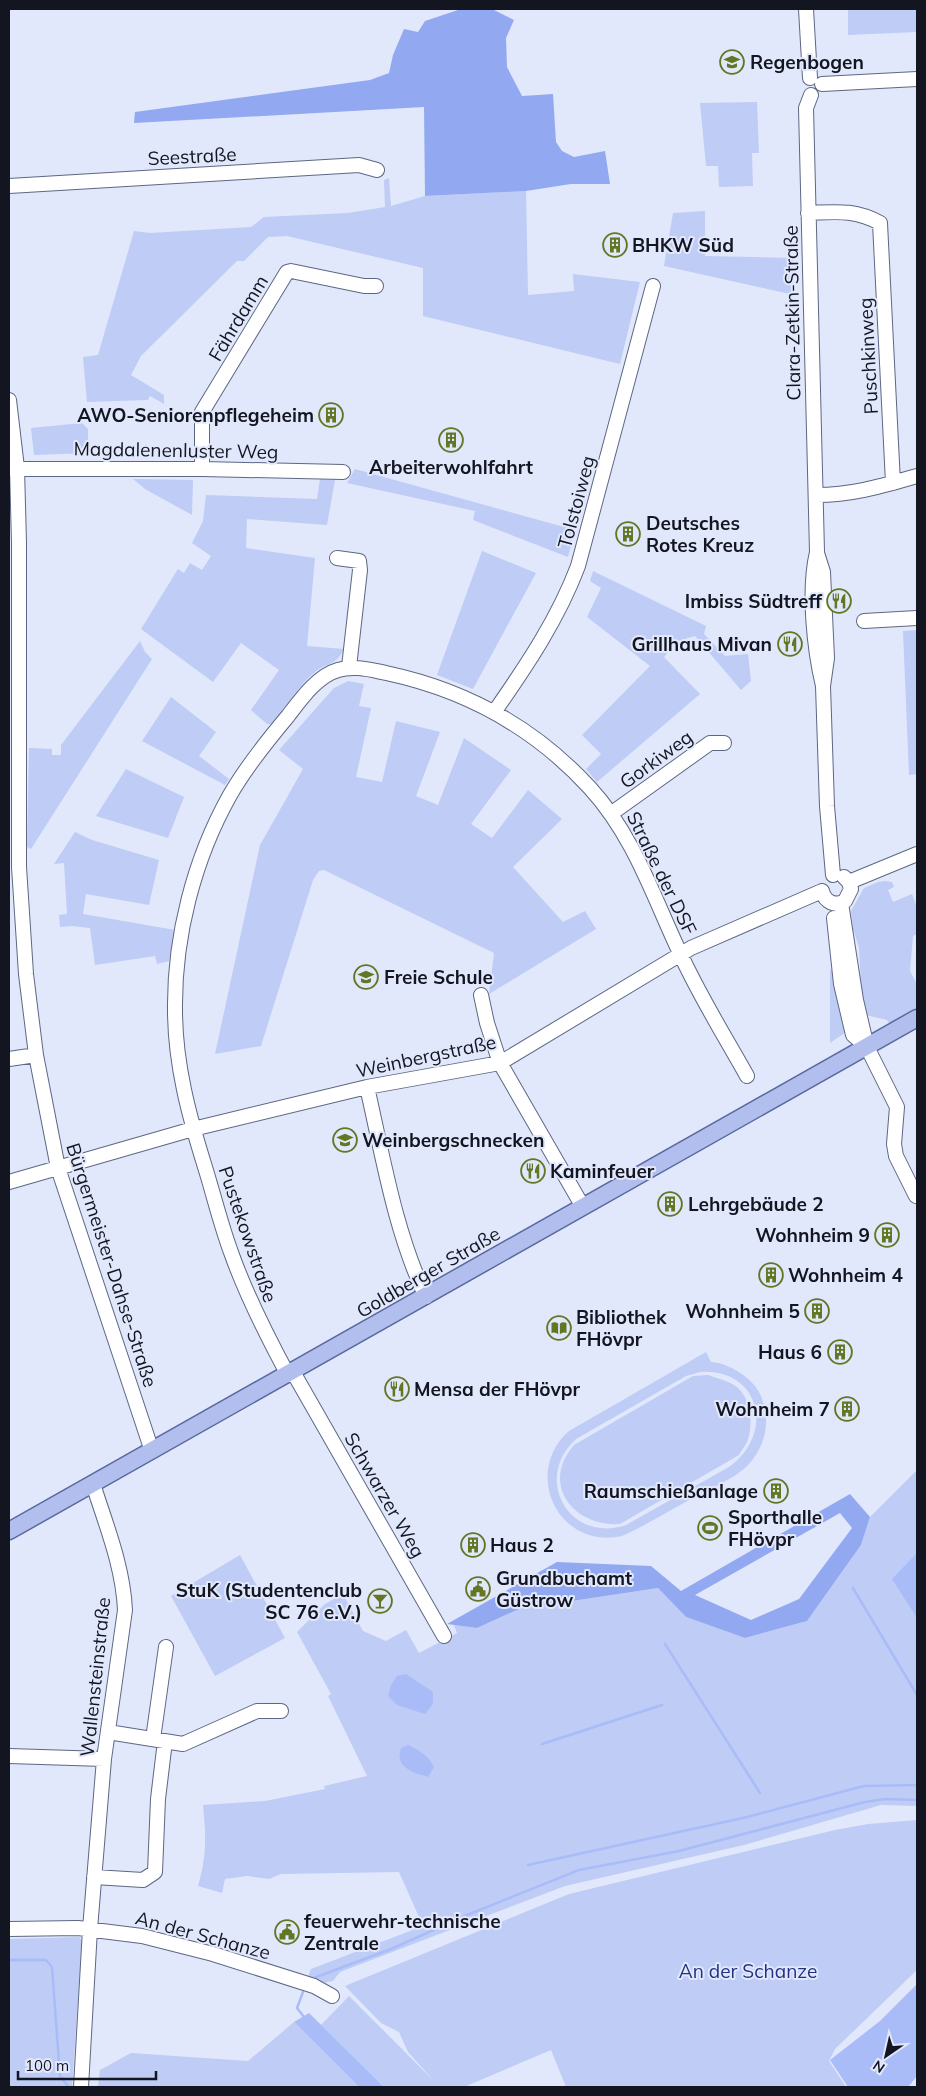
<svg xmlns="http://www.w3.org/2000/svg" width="926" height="2096" font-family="Mulish,sans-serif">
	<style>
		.green { fill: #beccf6; fill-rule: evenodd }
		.forest { fill: #92a8f1; fill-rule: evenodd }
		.water { fill: #a9bcf8 }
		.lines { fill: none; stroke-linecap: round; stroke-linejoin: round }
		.stream { stroke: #a9bcf8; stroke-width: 2.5 }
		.minor-casing { stroke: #5e6783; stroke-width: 16 }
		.major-casing { stroke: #59699f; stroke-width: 19 }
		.minor { stroke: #fff; stroke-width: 14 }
		.major { stroke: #b2bfee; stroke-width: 16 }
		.labels { text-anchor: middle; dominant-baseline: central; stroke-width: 4; stroke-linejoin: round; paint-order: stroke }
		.poi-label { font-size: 19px; font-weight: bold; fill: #131621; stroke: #e1e8fc; text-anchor: start }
		.street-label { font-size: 19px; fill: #131621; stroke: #e1e8fc }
		.park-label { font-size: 19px; fill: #233183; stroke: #e1e8fc }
	</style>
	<rect width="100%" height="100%" fill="#e1e8fc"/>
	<!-- green -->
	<path class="green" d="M 848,9 L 917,9 L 917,32 L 848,35 Z
		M 757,102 L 759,153 L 752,153 L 753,186 L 719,187 L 718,166 L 706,166 L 700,103 Z
		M 389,178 L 391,206 L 425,196 L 526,191 L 528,295 L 574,291 L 573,274 L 640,282 L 620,364 L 423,316 L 423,268 L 287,236 L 268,237 L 244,261 L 237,261 L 141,356 L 131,375 L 164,395 L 164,404 L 150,396 L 148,400 L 87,402 L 83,357 L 98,355 L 134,231 L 150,233 L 251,227 L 264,217 L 348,213 L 385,207 L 384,180 Z
		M 705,211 L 705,256 L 794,258 L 794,295 L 664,266 L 673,213 Z
		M 82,423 L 88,429 L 88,453 L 34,455 L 31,428 Z
		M 355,469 L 575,530 L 568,557 L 473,520 L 475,511 L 347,483 Z
		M 133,479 L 193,480 L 192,515 L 145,489 Z
		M 320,479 L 335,480 L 327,525 L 247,519 L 246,548 L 315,558 L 307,646 L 344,649 C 335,667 327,662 315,672 C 299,685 285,708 273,724 L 267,724 L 251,710 L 279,670 L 241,643 L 213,682 L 141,629 L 178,569 L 184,573 L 190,563 L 202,570 L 211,556 L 192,543 L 203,521 L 206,495 L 317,499 Z
		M 482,551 L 536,573 L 473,689 L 437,675 Z
		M 593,571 L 706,626 L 704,634 L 725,656 L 748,654 L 751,681 L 741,690 L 695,636 L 678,641 L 664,657 L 700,694 L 597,782 L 586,769 L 601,754 L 582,735 L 650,666 L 587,617 L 601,588 L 590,581 Z
		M 917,630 L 917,774 L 909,775 L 903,631 Z
		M 140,641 L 145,652 L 152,659 L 31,849 L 27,847 L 29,748 L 52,749 L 52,755 L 61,755 L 61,745 Z
		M 348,681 L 364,684 L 359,706 L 371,708 L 356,777 L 382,782 L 396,721 L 440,732 L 416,796 L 438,805 L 464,738 L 511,770 L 471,824 L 492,838 L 528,790 L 562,819 L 513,867 L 563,922 L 585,911 L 596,929 L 489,994 L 494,953 L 324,870 L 319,871 L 313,880 L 261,1046 L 215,1054 L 260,845 L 303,769 L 279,750 L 334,688 Z
		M 171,697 L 216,732 L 199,756 L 229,779 L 225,785 L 142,741 Z
		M 126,769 L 184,797 L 168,838 L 96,816 Z
		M 75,832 L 92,840 L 159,860 L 149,905 L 86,894 L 83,914 L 175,930 L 169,961 L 157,964 L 155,956 L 95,965 L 90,928 L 72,926 L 60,927 L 59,915 L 67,914 L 64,863 L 54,864 Z
		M 885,881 L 892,882 L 894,887 L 888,890 L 893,902 L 912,894 L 917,907 L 917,934 L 913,936 L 910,971 L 917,984 L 917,1011 L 891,1026 L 887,1020 L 866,1015 L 861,987 L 859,947 L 853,929 L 851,911 L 864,888 L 878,882 Z
		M 830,970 L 838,971 L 846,1032 L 830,1043 Z
		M 706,1352 L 711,1362 C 728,1363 752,1377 760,1394 C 771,1418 767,1445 748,1465 C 735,1479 707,1490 689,1500 C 667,1512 645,1526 622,1536 C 558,1550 522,1472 569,1431 ZM 700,1372 C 760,1368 776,1433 729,1467 L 626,1525 C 570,1544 532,1479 576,1439 L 686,1376 Z
		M 708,1375 C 716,1378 726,1380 734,1385 C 751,1396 754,1424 747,1442 C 745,1446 741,1451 739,1455 L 620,1524 C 573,1527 540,1484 574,1445 L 693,1376 Z
		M 917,1470 L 917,1806 L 881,1805 L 744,1845 L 565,1886 L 340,1972 L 333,1981 L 322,1983 L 307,1979 L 311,1969 L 423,1926 L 399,1872 L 281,1874 L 269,1879 L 247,1876 L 225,1879 L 222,1893 L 198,1886 C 207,1855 206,1836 203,1805 L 265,1801 L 325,1789 L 324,1786 L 367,1776 L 328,1696 L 331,1694 L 297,1632 L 325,1604 L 343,1594 L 363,1631 L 386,1641 L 406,1630 L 419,1653 L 457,1633 L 454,1625 L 477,1628 L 519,1609 L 658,1588 L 686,1617 L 745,1638 L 807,1621 L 861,1545 L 870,1517 Z
		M 240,1555 L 285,1638 L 215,1676 L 171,1596 Z
		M 917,1820 L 917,1970 L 835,2049 L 829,2061 L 846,2087 L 566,2087 L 551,2050 L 464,2087 L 384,2087 L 321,2025 L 349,1996 L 434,2081 L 408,2052 L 399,2032 L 381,2023 L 345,1986 L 569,1894 L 835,1830 L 868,1824 Z
		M 79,1937 L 82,1941 L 72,2087 L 9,2087 L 9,1939 Z
		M 294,2022 L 359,2087 L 98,2087 L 100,2070 L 131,2053 L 248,2061 Z"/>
	<!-- forest -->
	<path class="forest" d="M 461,9 L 492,9 L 514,20 L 506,38 L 507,67 L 522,96 L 553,94 L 556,142 L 562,151 L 574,157 L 605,151 L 610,184 L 571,184 L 526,191 L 425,196 L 424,107 L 134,123 L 135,112 L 370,80 L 389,73 L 393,55 L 404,29 L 418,32 L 425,21 Z
		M 850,1494 L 870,1517 L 861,1545 L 807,1621 L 745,1638 L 686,1617 L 658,1588 L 519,1609 L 477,1628 L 447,1624 L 557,1562 L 651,1566 L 681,1591 ZM 840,1513 L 852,1528 L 799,1599 L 751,1620 L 695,1595 Z"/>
	<!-- water -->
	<path class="water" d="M 917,1553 L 917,1618 L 892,1579 Z
		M 406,1674 L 433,1692 L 433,1704 L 425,1714 L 397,1705 L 388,1696 L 391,1685 L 397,1676 Z
		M 408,1745 C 419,1750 429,1756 434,1767 L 428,1777 C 413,1773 394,1767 401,1748 Z
		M 917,1984 L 917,2076 L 908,2087 L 848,2087 L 830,2060 L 880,2021 Z
		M 309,2013 L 384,2087 L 359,2087 L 294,2022 Z"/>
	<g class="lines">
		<!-- stream -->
		<path class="stream" d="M 853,1588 L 917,1695
			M 665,1644 L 760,1793
			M 542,1744 L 662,1705
			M 528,1865 L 743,1818 L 864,1786 L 917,1785
			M 9,1960 L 46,1960 L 52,1967 L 60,2076 L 68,2086
			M 311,1979 L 391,1949 L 467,1915 L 579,1870 L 679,1851 L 865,1802 L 885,1799 L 917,1800
			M 303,1992 L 297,2008 L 304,2017"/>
		<!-- minor casing -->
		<g class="minor-casing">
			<path id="minor" d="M 806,9 L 810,78
				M 822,84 L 917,79
				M 811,95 L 806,108 L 817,552 C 808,590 814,648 823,686
				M 9,186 L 359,165 L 377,170
				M 808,213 C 836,212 854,209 880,223 L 893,483
				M 9,400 L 17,468 L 19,543 L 19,867 L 26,974 L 36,1055 L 58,1168 L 152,1451
				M 9,469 L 202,469 L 343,472
				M 202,469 L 202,412 L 287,272 L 291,271 L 364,286 L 376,286
				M 816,495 C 853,495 882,486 917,476
				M 817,553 L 823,572 L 827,658 L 823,686 L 827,806 L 833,875
				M 337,558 L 359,561 L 360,570 L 349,667
				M 864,621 L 917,618
				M 495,711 C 527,665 558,619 578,566 L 653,286
				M 612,813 L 710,743 L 724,743
				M 849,882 L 917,854
				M 822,891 C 825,902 835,907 845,901 L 851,889 L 849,882 L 844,877
				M 841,903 L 856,1000 L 867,1047 L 897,1107 L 894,1144 L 896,1156 L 916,1196
				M 834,918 L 841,984 L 853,1035 L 867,1047
				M 481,995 L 487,1023 L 500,1063 L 583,1207
				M 9,1059 L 36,1055
				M 367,1087 C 383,1157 395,1232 426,1297
				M 9,1182 L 193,1129 L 367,1087 L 500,1063 L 691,948 L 822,891
				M 293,1372 L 444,1636
				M 288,1375 C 267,1336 247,1297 232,1255 C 221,1226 214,1196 205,1167 C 189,1116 175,1064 175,1010 C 174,937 194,859 230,795 C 246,767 267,741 288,716 C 301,699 317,676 338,670 C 354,665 371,670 386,673 C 466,690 535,728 590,788 C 634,836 653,896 680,953 C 699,995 724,1035 747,1076
				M 108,1732 L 183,1744 L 257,1711 L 281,1711
				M 153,1739 L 166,1647
				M 9,1756 L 104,1759
				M 94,1877 L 143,1880 L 155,1872 L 158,1799 L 165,1741
				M 9,1929 L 78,1928 L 142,1936 L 213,1954 L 314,1986 L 332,1996
				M 81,2087 L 90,1929 L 104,1759 L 125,1610 C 123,1566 106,1525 93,1484"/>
		</g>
		<!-- major casing -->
		<g class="major-casing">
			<path id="major" d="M 9,1531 L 917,1018"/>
		</g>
		<!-- minor -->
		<use href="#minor" class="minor"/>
		<!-- major -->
		<use href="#major" class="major"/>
	</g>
	<!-- icons -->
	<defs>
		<g id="school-ring" transform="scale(1.25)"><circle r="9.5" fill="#e1e8fc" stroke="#647624" stroke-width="1.5"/><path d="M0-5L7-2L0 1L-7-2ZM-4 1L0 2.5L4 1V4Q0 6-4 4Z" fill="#647624"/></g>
		<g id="building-ring" transform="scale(1.25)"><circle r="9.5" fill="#e1e8fc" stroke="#647624" stroke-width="1.5"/><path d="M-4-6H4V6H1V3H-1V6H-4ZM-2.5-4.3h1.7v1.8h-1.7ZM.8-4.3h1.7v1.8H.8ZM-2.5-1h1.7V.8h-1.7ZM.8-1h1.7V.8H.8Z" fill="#647624"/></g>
		<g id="restaurant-ring" transform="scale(1.25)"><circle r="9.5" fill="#e1e8fc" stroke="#647624" stroke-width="1.5"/><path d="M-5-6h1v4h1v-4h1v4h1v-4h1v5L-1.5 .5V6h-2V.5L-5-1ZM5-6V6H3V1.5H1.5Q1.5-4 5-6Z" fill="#647624"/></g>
		<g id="library-ring" transform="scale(1.25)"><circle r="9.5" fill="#e1e8fc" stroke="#647624" stroke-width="1.5"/><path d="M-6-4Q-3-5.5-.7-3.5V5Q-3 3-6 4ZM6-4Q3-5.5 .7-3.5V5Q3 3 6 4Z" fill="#647624"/></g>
		<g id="stadium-ring" transform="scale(1.25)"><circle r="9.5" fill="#e1e8fc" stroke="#647624" stroke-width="1.5"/><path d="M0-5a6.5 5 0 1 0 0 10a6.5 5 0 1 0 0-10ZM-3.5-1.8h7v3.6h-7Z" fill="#647624"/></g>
		<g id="civic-ring" transform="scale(1.25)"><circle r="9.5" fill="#e1e8fc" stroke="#647624" stroke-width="1.5"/><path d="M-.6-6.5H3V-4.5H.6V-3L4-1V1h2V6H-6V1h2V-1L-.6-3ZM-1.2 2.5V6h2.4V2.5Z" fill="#647624"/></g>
		<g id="bar-ring" transform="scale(1.25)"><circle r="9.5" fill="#e1e8fc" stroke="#647624" stroke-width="1.5"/><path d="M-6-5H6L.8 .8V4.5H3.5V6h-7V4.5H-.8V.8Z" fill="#647624"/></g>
	</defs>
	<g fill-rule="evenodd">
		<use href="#school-ring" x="732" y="62"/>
		<use href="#building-ring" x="615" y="245"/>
		<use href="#building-ring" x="331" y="415"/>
		<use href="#building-ring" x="451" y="440"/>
		<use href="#building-ring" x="628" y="534"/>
		<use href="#restaurant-ring" x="839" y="601"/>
		<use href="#restaurant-ring" x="790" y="644"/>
		<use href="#school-ring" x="366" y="977"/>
		<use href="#school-ring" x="345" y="1140"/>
		<use href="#restaurant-ring" x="533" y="1171"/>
		<use href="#building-ring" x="670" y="1204"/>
		<use href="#building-ring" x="887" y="1235"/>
		<use href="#building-ring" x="771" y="1275"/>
		<use href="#building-ring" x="817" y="1311"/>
		<use href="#library-ring" x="559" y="1328"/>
		<use href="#building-ring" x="840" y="1352"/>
		<use href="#restaurant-ring" x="397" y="1389"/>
		<use href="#building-ring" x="847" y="1409"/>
		<use href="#building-ring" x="776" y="1491"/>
		<use href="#stadium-ring" x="710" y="1528"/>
		<use href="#building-ring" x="473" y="1545"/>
		<use href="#civic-ring" x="478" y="1589"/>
		<use href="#bar-ring" x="380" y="1601"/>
		<use href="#civic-ring" x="287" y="1932"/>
	</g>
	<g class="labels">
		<!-- poi labels -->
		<g class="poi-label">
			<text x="750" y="62">Regenbogen</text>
			<text x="632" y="245">BHKW Süd</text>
			<text x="314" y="415" text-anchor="end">AWO-Seniorenpflegeheim</text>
			<text x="451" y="467" text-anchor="middle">Arbeiterwohlfahrt</text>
			<text x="646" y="523">Deutsches<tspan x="646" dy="22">Rotes Kreuz</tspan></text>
			<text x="822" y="601" text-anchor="end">Imbiss Südtreff</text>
			<text x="772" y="644" text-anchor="end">Grillhaus Mivan</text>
			<text x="384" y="977">Freie Schule</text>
			<text x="362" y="1140">Weinbergschnecken</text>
			<text x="550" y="1171">Kaminfeuer</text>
			<text x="688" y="1204">Lehrgebäude 2</text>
			<text x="870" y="1235" text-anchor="end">Wohnheim 9</text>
			<text x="788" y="1275">Wohnheim 4</text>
			<text x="800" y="1311" text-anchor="end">Wohnheim 5</text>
			<text x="576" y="1317">Bibliothek<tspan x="576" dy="22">FHövpr</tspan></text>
			<text x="822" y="1352" text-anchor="end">Haus 6</text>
			<text x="414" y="1389">Mensa der FHövpr</text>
			<text x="830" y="1409" text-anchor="end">Wohnheim 7</text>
			<text x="758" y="1491" text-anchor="end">Raumschießanlage</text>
			<text x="728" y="1517">Sporthalle<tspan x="728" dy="22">FHövpr</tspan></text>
			<text x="490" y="1545">Haus 2</text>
			<text x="496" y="1578">Grundbuchamt<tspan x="496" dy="22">Güstrow</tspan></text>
			<text x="362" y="1590" text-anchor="end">StuK (Studentenclub<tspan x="362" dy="22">SC 76 e.V.)</tspan></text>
			<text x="304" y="1921">feuerwehr-technische<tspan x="304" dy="22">Zentrale</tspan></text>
		</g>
		<!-- street labels -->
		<g class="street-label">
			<text transform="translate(192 156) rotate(-3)">Seestraße</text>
			<text transform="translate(792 313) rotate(-91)">Clara-Zetkin-Straße</text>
			<text transform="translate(238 318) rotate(-59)">Fährdamm</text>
			<text transform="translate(868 356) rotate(-93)">Puschkinweg</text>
			<text transform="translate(176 450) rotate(1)">Magdalenenluster Weg</text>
			<text transform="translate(576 502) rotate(-75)">Tolstoiweg</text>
			<text transform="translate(656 759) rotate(-36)">Gorkiweg</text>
			<text transform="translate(662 873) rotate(64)">Straße der DSF</text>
			<text transform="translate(426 1056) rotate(-12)">Weinbergstraße</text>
			<text transform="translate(248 1234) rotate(71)">Pustekowstraße</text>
			<text transform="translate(112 1265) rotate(72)">Bürgermeister-Dahse-Straße</text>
			<text transform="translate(428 1272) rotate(-30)">Goldberger Straße</text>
			<text transform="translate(385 1495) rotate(60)">Schwarzer Weg</text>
			<text transform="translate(95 1677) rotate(-84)">Wallensteinstraße</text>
			<text transform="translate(203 1935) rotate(15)">An der Schanze</text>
		</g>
		<!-- park labels -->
		<g class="park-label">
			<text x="748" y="1971">An der Schanze</text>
		</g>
	</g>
	<!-- border -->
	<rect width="926" height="2096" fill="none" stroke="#131621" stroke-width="20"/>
	<!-- north arrow -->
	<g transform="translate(886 2056) rotate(214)" stroke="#e1e8fc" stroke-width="4" paint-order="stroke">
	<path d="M0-4L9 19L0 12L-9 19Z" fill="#131621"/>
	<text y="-8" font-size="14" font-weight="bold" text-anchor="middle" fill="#131621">N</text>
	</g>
	<!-- scale -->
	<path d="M18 2071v8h138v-8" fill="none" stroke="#131621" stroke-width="2.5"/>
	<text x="25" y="2071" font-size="15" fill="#131621" stroke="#e1e8fc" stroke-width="4" paint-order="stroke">100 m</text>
</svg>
